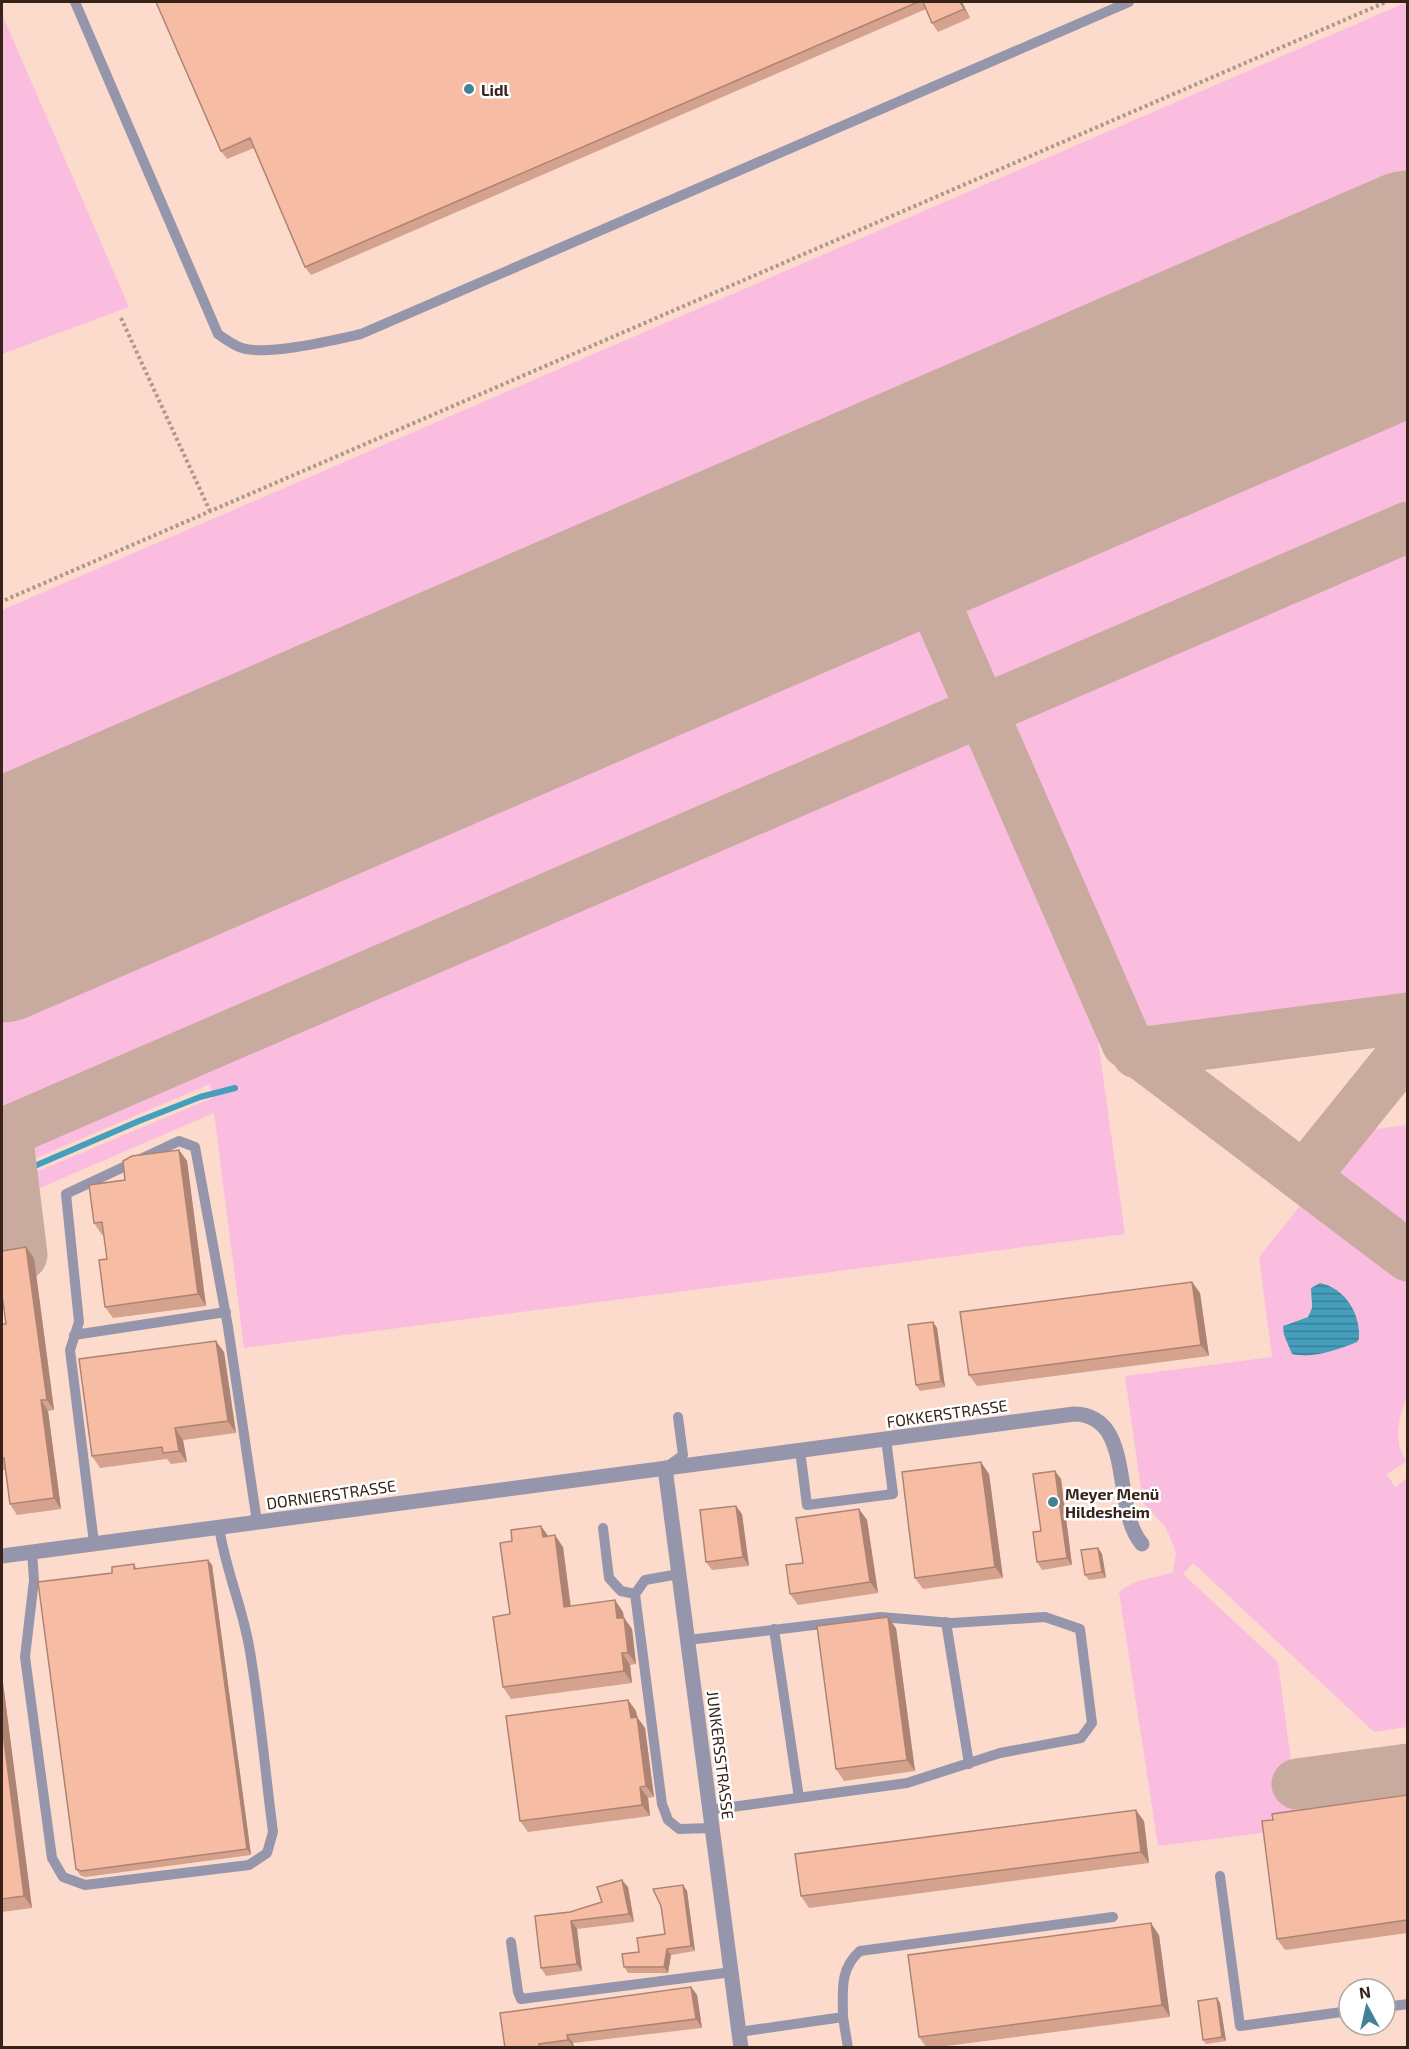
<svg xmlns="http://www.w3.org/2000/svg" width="1409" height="2049" font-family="'Exo 2',sans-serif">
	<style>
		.grass { fill: #fabde0; fill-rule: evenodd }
		.water { fill: url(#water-rules) }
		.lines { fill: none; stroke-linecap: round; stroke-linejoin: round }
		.stream { stroke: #459ebc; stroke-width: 6 }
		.taxiway { stroke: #c8ab9e; stroke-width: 51 }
		.runway { stroke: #c8ab9e; stroke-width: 129 }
		.path { stroke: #b2968a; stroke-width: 4; stroke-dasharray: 3 3; stroke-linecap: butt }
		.service { stroke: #9596ab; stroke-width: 10 }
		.minor { stroke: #9596ab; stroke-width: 15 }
		.wall { fill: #d4a28d }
		.shaded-wall { fill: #ad8473 }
		.building { fill: #f7bca4; stroke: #ad8473; stroke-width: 1.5 }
		.poi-dot { fill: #438197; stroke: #fff; stroke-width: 2 }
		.labels { text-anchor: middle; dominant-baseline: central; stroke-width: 5; stroke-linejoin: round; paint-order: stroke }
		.poi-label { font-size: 16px; font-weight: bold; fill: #37231a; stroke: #fff; text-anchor: start }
		.street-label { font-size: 16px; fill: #37231a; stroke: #fff }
	</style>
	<defs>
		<pattern id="water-rules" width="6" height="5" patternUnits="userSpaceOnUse" patternTransform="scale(1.5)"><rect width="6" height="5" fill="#459ebc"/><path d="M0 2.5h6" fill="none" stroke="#3a8098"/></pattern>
	</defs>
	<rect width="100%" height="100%" fill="#fcdbcd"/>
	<!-- grass -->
	<path class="grass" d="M 1407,2 L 1407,313 L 2,921 L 2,610 Z
		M 2,14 L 129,307 L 2,354 Z
		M 1407,386 L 1407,510 L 996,689 L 950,584 Z
		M 1407,542 L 1407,993 L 1143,1027 L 1012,725 L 1017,712 Z
		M 909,601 L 955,706 L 2,1119 L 2,994 Z
		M 956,737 L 971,743 L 1097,1033 L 1125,1234 L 244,1348 L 214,1113 L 26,1194 L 24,1177 L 212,1098 L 210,1084 L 22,1164 L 20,1143 Z
		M 1407,1125 L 1408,1125 L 1407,1240 L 1330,1182 L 1328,1171 L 1359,1131 Z
		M 1308,1196 L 1407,1272 L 1407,1396 L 1400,1417 L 1398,1432 L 1399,1446 L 1406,1462 L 1387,1474 L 1395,1487 L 1407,1478 L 1407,1727 L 1374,1732 L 1193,1563 L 1183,1574 L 1278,1662 L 1298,1815 L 1274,1818 L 1269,1822 L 1270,1832 L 1158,1846 L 1119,1592 C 1139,1577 1150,1580 1173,1572 L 1176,1553 L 1170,1537 L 1164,1525 L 1143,1503 L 1125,1376 L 1272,1357 L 1259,1257 ZM 1310,1298 L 1359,1339 L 1357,1342 L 1322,1353 L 1301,1356 L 1286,1324 L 1308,1317 L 1312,1308 Z"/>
	<!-- water -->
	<path class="water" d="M 1320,1283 C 1345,1288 1361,1314 1359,1339 L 1357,1342 C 1337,1350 1313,1359 1292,1354 L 1284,1335 L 1283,1326 L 1308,1317 L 1312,1308 L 1311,1288 Z"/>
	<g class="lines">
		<!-- stream -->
		<path class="stream" d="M 23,1171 L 139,1121 L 200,1097 L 235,1088"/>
		<!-- taxiway -->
		<path class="taxiway" d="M 875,466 L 1127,1043 L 1408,1256
			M 1137,1053 L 1408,1018
			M 7,1132 L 22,1255
			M 2,1134 L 1408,527
			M 1304,1177 L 1408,1048
			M 1297,1784 L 1408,1769"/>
		<!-- runway -->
		<path class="runway" d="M 2,844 L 1408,235
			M 2,958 L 1408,350"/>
		<!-- path -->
		<path class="path" d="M 121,318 L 210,511
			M 5,600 L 1386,2"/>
		<!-- service -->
		<path class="service" d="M 75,2 L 218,334 C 225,339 233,345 242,348 C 267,356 334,340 361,334 L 1129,2
			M 74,1335 L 226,1312
			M 800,1450 L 807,1505 L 893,1494 L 886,1439
			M 668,1466 L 683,1455 L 678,1417
			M 603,1528 L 609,1578 L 621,1591 L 635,1594
			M 94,1543 L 70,1350 L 79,1322 L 66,1194 L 179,1141 L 195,1147 L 228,1327 L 257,1522
			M 32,1552 L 34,1580 L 25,1657 L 52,1858 L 63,1877 L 85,1885 L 249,1865 L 267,1853 L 273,1832 C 265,1771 260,1708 249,1646 C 242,1606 225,1568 219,1527
			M 679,1574 L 645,1580 L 635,1594 L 662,1804 L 668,1820 L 679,1829 L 713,1828
			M 946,1622 L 969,1764
			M 774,1629 L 799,1798
			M 688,1640 L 881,1617 L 952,1623 L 1045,1617 L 1080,1629 L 1092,1723 L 1081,1738 L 1000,1753 L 907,1783 L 710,1810
			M 1220,1876 L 1240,2026 L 1349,2011
			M 511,1942 L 518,1992 L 521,1999 L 732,1972
			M 1385,2007 L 1408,2004
			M 843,2017 L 848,2048
			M 739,2032 L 843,2017 C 843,1992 839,1969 860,1951 L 1113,1917"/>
		<!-- minor -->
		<path class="minor" d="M 665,1468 L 741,2048
			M 2,1556 L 1074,1414 C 1136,1415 1111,1509 1142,1544"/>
	</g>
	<!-- wall -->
	<path class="wall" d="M 156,2 L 962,2 L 970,18 L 938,32 L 932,23 L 926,9 L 311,275 L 305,267 L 254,148 L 227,159 L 221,151 Z
		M 179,1150 L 187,1161 L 206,1306 L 113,1318 L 105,1307 L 107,1259 L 104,1235 L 102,1235 L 94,1223 L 125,1180 Z
		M 2,1251 L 34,1258 L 54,1410 L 48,1411 L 61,1509 L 17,1515 L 10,1504 L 5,1470 L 2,1470 L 2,1324 L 6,1324 L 4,1306 L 2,1306 Z
		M 1192,1282 L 1200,1293 L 1209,1356 L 977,1386 L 969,1375 Z
		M 933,1322 L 937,1328 L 945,1387 L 920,1391 L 916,1385 Z
		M 224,1352 L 236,1433 L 183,1440 L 187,1462 L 171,1464 L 167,1459 L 100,1468 L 92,1456 Z
		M 1055,1471 L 1061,1479 L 1072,1565 L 1042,1570 L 1037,1562 L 1041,1531 Z
		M 989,1474 L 1003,1578 L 923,1589 L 915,1578 Z
		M 859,1509 L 867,1520 L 878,1593 L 798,1605 L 790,1594 L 803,1563 Z
		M 742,1514 L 749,1566 L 712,1570 L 706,1562 Z
		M 549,1536 L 563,1547 L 571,1606 L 623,1612 L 624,1618 L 632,1629 L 636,1664 L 630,1665 L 632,1683 L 511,1699 L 503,1687 L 510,1614 L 512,1541 Z
		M 1098,1548 L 1102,1554 L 1106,1578 L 1089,1580 L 1085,1575 Z
		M 208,1560 L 212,1565 L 251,1855 L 85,1877 L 80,1875 L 76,1869 L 112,1573 L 134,1564 L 137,1569 Z
		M 896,1628 L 915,1771 L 844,1781 L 836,1769 Z
		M 2,1675 L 32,1908 L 2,1912 Z
		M 628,1700 L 636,1711 L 637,1717 L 645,1728 L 654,1797 L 648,1798 L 650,1816 L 528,1832 L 520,1821 Z
		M 1407,1795 L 1407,1933 L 1285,1950 L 1277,1939 Z
		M 1144,1821 L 1149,1863 L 809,1908 L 801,1896 Z
		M 683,1885 L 687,1891 L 695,1951 L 671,1955 L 668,1973 L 628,1973 L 624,1967 L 639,1952 L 665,1934 Z
		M 628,1887 L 634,1922 L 577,1929 L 582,1971 L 546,1976 L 541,1968 L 570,1912 L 602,1902 Z
		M 1159,1935 L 1170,2017 L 931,2048 L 927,2048 L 919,2037 Z
		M 691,1987 L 697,1995 L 702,2028 L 573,2043 L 574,2048 L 505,2048 Z
		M 1217,1998 L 1220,2003 L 1226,2041 L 1206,2044 L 1203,2040 Z"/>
	<!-- shaded-wall -->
	<path class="shaded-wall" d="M 960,2 L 962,2 L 970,18 L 964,9 Z
		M 179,1150 L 187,1161 L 206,1306 L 198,1294 Z
		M 26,1247 L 34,1258 L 54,1410 L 47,1400 Z
		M 1192,1282 L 1200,1293 L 1209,1356 L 1201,1345 Z
		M 933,1322 L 937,1328 L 945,1387 L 941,1381 Z
		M 216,1341 L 224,1352 L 236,1433 L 228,1421 Z
		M 41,1400 L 48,1411 L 61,1509 L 54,1498 Z
		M 175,1428 L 183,1440 L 187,1462 L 179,1451 Z
		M 981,1462 L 989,1474 L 1003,1578 L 995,1567 Z
		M 1055,1471 L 1061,1479 L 1072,1565 L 1067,1558 Z
		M 736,1506 L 742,1514 L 749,1566 L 743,1557 Z
		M 859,1509 L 867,1520 L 878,1593 L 870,1582 Z
		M 541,1526 L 549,1537 L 543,1537 Z
		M 555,1535 L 563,1547 L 572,1619 L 564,1607 Z
		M 1098,1548 L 1102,1554 L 1106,1578 L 1102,1572 Z
		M 208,1560 L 212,1565 L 251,1855 L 247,1849 Z
		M 615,1600 L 623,1612 L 625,1630 L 617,1618 Z
		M 888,1617 L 896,1628 L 915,1771 L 907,1760 Z
		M 624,1618 L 632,1629 L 636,1664 L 628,1653 Z
		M 622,1653 L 630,1665 L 632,1683 L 624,1671 Z
		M 2,1675 L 32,1908 L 24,1896 L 2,1725 Z
		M 628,1700 L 636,1711 L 637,1717 L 645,1728 L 654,1797 L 646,1786 L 631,1718 Z
		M 640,1787 L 648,1798 L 650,1816 L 642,1805 Z
		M 1136,1810 L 1144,1821 L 1149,1863 L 1141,1852 Z
		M 622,1880 L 628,1887 L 634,1922 L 629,1914 Z
		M 683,1885 L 687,1891 L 695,1951 L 691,1946 Z
		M 571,1921 L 577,1929 L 582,1971 L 577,1964 Z
		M 1151,1923 L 1159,1935 L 1170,2017 L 1162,2005 Z
		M 667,1949 L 671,1955 L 668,1973 L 664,1967 Z
		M 691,1987 L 697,1995 L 702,2028 L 696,2019 Z
		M 1217,1998 L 1220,2003 L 1226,2041 L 1222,2037 Z
		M 567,2035 L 573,2043 L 574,2048 L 568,2040 Z"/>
	<!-- building -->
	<path class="building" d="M 156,2 L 918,2 L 305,267 L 250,138 L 221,151 Z
		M 923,2 L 960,2 L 964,9 L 932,23 Z
		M 179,1150 L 198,1294 L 105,1307 L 99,1260 L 107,1259 L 102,1222 L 94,1223 L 89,1185 L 125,1180 L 123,1161 L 132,1156 Z
		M 26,1247 L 47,1400 L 41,1400 L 54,1498 L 10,1504 L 4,1458 L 2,1458 L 2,1324 L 6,1324 L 2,1295 L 2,1251 Z
		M 1192,1282 L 1201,1345 L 969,1375 L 960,1312 Z
		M 933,1322 L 941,1381 L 916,1385 L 908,1325 Z
		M 216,1341 L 228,1421 L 175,1428 L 179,1451 L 163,1453 L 162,1447 L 92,1456 L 79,1359 Z
		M 981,1462 L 995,1567 L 915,1578 L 902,1472 Z
		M 1055,1471 L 1067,1558 L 1037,1562 L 1033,1532 L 1041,1531 L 1033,1474 Z
		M 736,1506 L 743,1557 L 706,1562 L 700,1510 Z
		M 859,1509 L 870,1582 L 790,1594 L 786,1565 L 803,1563 L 796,1518 Z
		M 541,1526 L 543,1537 L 555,1535 L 564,1607 L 615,1600 L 617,1618 L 624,1618 L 628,1653 L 622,1653 L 624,1671 L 503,1687 L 493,1617 L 510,1614 L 500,1543 L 512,1541 L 511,1530 Z
		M 1098,1548 L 1102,1572 L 1085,1575 L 1081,1550 Z
		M 208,1560 L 247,1849 L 81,1871 L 76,1869 L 38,1582 L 112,1573 L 112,1567 L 134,1564 L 134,1569 Z
		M 888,1617 L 907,1760 L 836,1769 L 817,1626 Z
		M 628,1700 L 631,1718 L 637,1717 L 646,1786 L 640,1787 L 642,1805 L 520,1821 L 506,1716 Z
		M 2,1725 L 24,1896 L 2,1899 Z
		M 1407,1795 L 1407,1920 L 1277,1939 L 1262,1821 L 1273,1820 L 1272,1814 Z
		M 1136,1810 L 1141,1852 L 801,1896 L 795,1854 Z
		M 622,1880 L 629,1914 L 571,1921 L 577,1964 L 541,1968 L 535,1916 L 570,1912 L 602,1902 L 597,1887 Z
		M 683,1885 L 691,1946 L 667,1949 L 664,1967 L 624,1967 L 622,1954 L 639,1952 L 637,1938 L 665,1934 L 661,1906 L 653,1889 Z
		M 1151,1923 L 1162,2005 L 919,2037 L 908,1955 Z
		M 691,1987 L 696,2019 L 567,2035 L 568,2040 L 539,2044 L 540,2048 L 505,2048 L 500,2013 Z
		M 1217,1998 L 1222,2037 L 1203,2040 L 1198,2001 Z"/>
	<!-- markers -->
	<g class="poi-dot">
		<circle cx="469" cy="89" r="6"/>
		<circle cx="1053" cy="1502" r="6"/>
	</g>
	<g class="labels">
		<!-- poi labels -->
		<g class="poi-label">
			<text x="481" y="89">Lidl</text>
			<text x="1065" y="1493">Meyer Menü<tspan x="1065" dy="18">Hildesheim</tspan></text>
		</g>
		<!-- street labels -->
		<g class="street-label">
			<text transform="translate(947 1413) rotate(-8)">FOKKERSTRASSE</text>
			<text transform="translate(331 1494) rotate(-8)">DORNIERSTRASSE</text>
			<text transform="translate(721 1755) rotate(83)">JUNKERSSTRASSE</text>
		</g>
	</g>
	<!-- border -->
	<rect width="1409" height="2049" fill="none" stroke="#37231a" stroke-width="6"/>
	<!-- north arrow -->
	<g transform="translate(1367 2007) rotate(352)"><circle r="28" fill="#ffffff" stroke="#afa7a3" stroke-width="1.5"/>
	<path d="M0-4.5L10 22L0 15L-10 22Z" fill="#438197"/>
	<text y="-9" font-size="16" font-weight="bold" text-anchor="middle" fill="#37231a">N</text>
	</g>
</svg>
